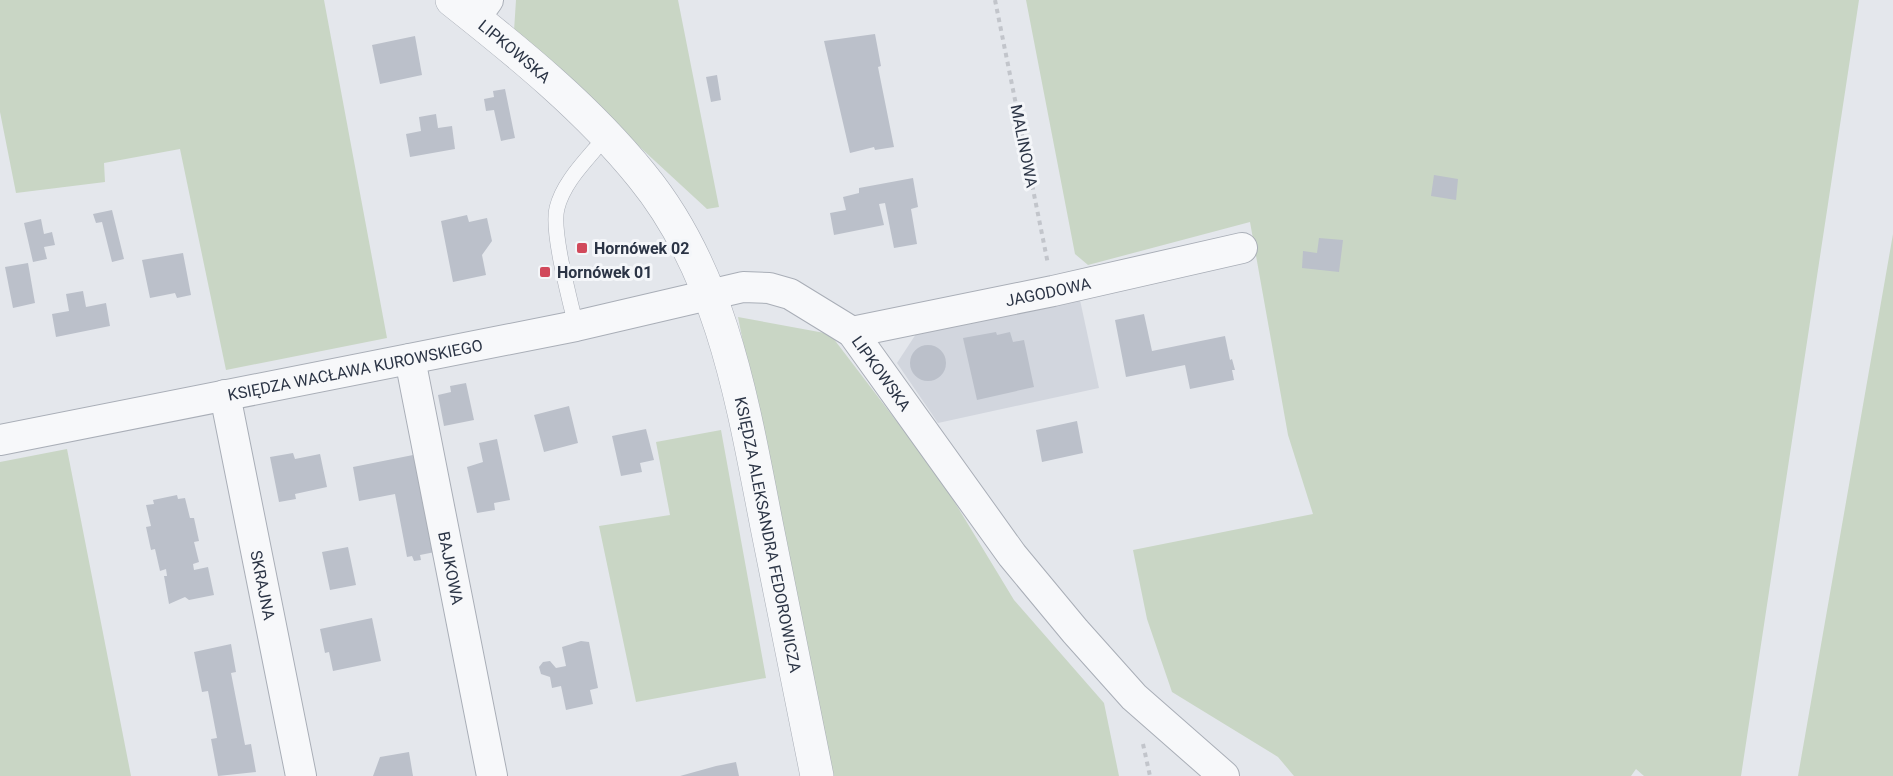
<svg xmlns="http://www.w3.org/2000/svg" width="1893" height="776" font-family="Roboto,sans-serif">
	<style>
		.built { fill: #d2d6de }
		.green { fill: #c9d6c5 }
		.building { fill: #bbc0ca }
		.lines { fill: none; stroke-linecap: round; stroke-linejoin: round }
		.service-casing { stroke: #a9aeb7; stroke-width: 16 }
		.minor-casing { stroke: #a9aeb7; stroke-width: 32 }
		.tertiary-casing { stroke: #a9aeb7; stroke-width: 34 }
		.path { stroke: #c2c5cb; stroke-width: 4; stroke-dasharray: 4.5 4.5; stroke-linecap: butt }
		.service { stroke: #f7f8fa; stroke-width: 15 }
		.minor { stroke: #f7f8fa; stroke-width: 30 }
		.tertiary { stroke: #f7f8fa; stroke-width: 33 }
		.poi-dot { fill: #d1495b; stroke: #f4f6f9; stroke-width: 2 }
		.labels { text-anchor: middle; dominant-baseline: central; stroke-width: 6; stroke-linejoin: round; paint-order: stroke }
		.street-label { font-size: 16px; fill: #2b3445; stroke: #f4f6f9 }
		.poi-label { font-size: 16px; font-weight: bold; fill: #2b3445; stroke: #f4f6f9; text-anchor: start }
	</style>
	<rect width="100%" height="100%" fill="#e4e7ec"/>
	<!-- built -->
	<path class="built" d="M 1080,300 L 1099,388 L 938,423 L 897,363 L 916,334 Z"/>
	<!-- green -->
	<path class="green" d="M 0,0 L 324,0 L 387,338 L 226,370 L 180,149 L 104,163 L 105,182 L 16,193 L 0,112 Z
		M 516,0 L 678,0 L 719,207 L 707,209 L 514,31 Z
		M 1026,0 L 1859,0 L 1741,776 L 1644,776 L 1636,769 L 1631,776 L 1294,776 L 1278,757 L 1172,692 L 1147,619 L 1133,550 L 1313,514 L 1288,435 L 1250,222 L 1088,265 L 1075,254 Z
		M 1893,234 L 1893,776 L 1798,776 Z
		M 738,317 L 830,334 L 940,478 L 1014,600 L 1104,703 L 1119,776 L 829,776 Z
		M 721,430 L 766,678 L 636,702 L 599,526 L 670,515 L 656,442 Z
		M 67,449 L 131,776 L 0,776 L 0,462 Z"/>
	<!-- building -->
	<path class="building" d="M 875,34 L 881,66 L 878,67 L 894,147 L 875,150 L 874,147 L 850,153 L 824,41 Z
		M 415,36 L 422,75 L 380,84 L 372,45 Z
		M 717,75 L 721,100 L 711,102 L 706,77 Z
		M 505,89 L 515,138 L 501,141 L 494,110 L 486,111 L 484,99 L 494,97 L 493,91 Z
		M 436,114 L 438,128 L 452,126 L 455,149 L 410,157 L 406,134 L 421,131 L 419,117 Z
		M 1434,175 L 1458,179 L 1456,200 L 1431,196 Z
		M 913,178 L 918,207 L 911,209 L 917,244 L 894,248 L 885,203 L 879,204 L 884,225 L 834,235 L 830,213 L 846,210 L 843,197 L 859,193 L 859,188 Z
		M 112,210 L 124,259 L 112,262 L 102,222 L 96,223 L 93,214 Z
		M 467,215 L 469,222 L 487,218 L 492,241 L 482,255 L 486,275 L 453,282 L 441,221 Z
		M 41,219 L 44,234 L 52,232 L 55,245 L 44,247 L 47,259 L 33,262 L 24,223 Z
		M 1319,238 L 1343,240 L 1339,272 L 1302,268 L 1303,251 L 1317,253 Z
		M 183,253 L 191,295 L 177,298 L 175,293 L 150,298 L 142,260 Z
		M 28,263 L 35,303 L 13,308 L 5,267 Z
		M 83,291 L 86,307 L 106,303 L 110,326 L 56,337 L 52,314 L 69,311 L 66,294 Z
		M 1144,314 L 1152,351 L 1225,336 L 1230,360 L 1232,359 L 1235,370 L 1232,370 L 1234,380 L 1190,389 L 1185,365 L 1126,377 L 1115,320 Z
		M 996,332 L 997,335 L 1010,332 L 1013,342 L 1024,340 L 1034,387 L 977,400 L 963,338 Z
		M910 363a18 18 0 1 1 36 0a18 18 0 1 1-36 0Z
		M 466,383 L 474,420 L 444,426 L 438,395 L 451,392 L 450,386 Z
		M 569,406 L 578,443 L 544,452 L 534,415 Z
		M 1077,421 L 1083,453 L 1042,462 L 1036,430 Z
		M 646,429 L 654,460 L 640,463 L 642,472 L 621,476 L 612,436 Z
		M 497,439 L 510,500 L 494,503 L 495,510 L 477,513 L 467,467 L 483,462 L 479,443 Z
		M 293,453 L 295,459 L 320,454 L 327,487 L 295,494 L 296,499 L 279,502 L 270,457 Z
		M 413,455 L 435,552 L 420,555 L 421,560 L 414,561 L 412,556 L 407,557 L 395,494 L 359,501 L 353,467 Z
		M 177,495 L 178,499 L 185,498 L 190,518 L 194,518 L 199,541 L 194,542 L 199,562 L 193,564 L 194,570 L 208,567 L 214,595 L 189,600 L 185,597 L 169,604 L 164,576 L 167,576 L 166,569 L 160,571 L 155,549 L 151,550 L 146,527 L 151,526 L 146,505 L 154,504 L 153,500 Z
		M 348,547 L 356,585 L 330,590 L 322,552 Z
		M 372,618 L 381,661 L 333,671 L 329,652 L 325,653 L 320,629 Z
		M 581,641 L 589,642 L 598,688 L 590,690 L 593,704 L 566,710 L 561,686 L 552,688 L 550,677 L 541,674 L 539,667 L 543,662 L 550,661 L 556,668 L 566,666 L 562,647 Z
		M 231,644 L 236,672 L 231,673 L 245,745 L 251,744 L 256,772 L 218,776 L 211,739 L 217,738 L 208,691 L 202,692 L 194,652 Z
		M 409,752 L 413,776 L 373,776 L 380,757 Z
		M 736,762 L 739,776 L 680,776 L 716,766 Z"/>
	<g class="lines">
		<!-- service casing -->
		<g class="service-casing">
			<path id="service" d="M 576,326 C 570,300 551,231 557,208 C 564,180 589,158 606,136"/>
		</g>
		<!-- minor casing -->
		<g class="minor-casing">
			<g id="minor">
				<path d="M 475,18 L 488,0"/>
				<path id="s1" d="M 852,332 L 1053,291 L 1242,248"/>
				<path id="s2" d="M 410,359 L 492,776"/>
				<path id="s3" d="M 225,395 L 301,776"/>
				<path id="s4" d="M 0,440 L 576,326 L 743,287 L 769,288 L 790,294 L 852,332 L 1012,555 L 1075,631 L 1134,697 L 1224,776"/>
			</g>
		</g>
		<!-- tertiary casing -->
		<g class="tertiary-casing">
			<g id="tertiary">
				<path id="s5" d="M 452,0 C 519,53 588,109 642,176 C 723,275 743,405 767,527 C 784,610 800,693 817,776"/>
			</g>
		</g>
		<!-- path -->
		<path class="path" d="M 995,0 L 1048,264
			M 1143,744 L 1150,776"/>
		<!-- service -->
		<use href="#service" class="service"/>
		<!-- minor -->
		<use href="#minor" class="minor"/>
		<!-- tertiary -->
		<use href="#tertiary" class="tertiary"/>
	</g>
	<!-- markers -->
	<g class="poi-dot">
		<rect x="576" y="242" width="12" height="12" rx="3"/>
		<rect x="539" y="266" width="12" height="12" rx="3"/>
	</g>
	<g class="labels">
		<!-- street labels -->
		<g class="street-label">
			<text stroke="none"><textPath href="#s5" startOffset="81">LIPKOWSKA</textPath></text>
			<text transform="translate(1024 146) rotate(79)">MALINOWA</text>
			<text stroke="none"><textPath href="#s1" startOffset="200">JAGODOWA</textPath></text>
			<text stroke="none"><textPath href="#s4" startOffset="362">KSIĘDZA WACŁAWA KUROWSKIEGO</textPath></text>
			<text stroke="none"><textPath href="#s4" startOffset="930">LIPKOWSKA</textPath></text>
			<text stroke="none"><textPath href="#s5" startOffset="644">KSIĘDZA ALEKSANDRA FEDOROWICZA</textPath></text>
			<text stroke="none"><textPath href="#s2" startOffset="213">BAJKOWA</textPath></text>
			<text stroke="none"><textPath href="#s3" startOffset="194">SKRAJNA</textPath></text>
		</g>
		<!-- poi labels -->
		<g class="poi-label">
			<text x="594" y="248">Hornówek 02</text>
			<text x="557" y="272">Hornówek 01</text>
		</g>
	</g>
</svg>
